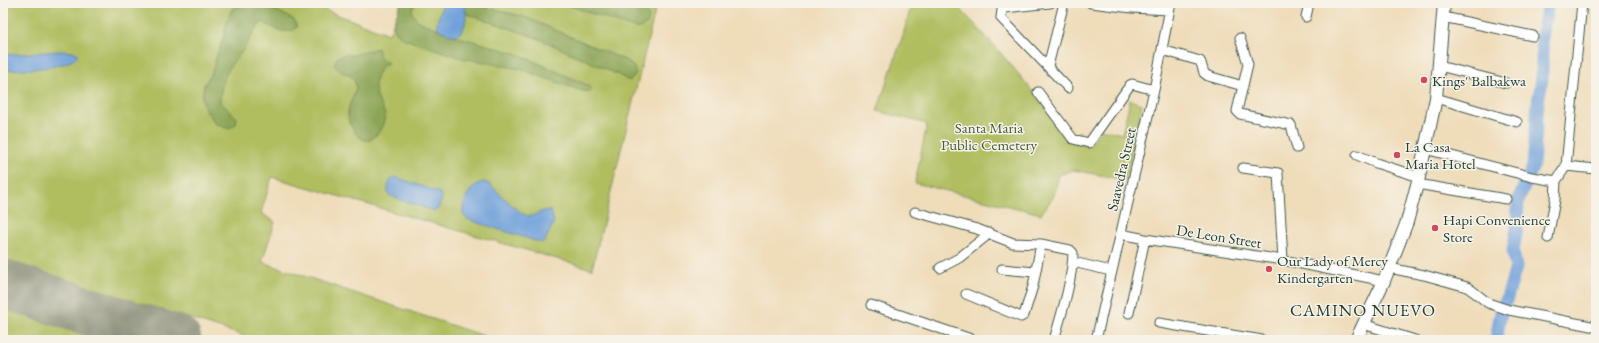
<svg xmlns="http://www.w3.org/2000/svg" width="1599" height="343" font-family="'EB Garamond',serif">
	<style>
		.green { fill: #b0be60; stroke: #687e4a }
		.forest { fill: #8ca556; stroke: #567145 }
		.water { fill: #70a0da; stroke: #486e87 }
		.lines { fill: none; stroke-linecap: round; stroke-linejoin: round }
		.river { stroke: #70a0da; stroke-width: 13 }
		.runway { stroke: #878c76; stroke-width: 49 }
		.minor-casing { stroke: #3e5548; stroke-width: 11 }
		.major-casing { stroke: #3e5548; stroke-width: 14 }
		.minor { stroke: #fff; stroke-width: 9 }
		.major { stroke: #fff; stroke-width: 12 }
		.poi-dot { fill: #d1495b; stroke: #f7f3e8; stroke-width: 1.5 }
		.labels { text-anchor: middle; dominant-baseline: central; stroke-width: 3; stroke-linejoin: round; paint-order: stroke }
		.poi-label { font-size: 15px; fill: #1f3d34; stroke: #f7f3e8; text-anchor: start }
		.park-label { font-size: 15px; fill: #435d3f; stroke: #f7f3e8 }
		.street-label { font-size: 15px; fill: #1f3d34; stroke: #f7f3e8 }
		.quarter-label { font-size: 17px; letter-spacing: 1px; fill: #1f3d34; stroke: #f7f3e8 }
	</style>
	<rect width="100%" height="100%" fill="#f7f3e8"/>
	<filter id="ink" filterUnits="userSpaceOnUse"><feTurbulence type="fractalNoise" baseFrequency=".025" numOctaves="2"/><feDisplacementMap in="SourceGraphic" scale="8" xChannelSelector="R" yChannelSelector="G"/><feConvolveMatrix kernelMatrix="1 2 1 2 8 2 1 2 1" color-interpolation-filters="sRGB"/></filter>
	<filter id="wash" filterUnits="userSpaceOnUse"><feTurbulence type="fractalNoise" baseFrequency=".012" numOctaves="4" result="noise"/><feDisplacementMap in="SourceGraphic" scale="16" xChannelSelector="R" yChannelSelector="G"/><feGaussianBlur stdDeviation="0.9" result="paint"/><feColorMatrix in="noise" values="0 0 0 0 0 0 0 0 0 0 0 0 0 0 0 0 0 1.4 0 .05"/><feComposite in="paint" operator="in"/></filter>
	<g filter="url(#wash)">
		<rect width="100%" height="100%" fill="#efdcb9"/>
		<!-- green -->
		<path class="green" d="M 3,3 L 306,3 L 389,34 L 401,3 L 657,3 L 592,269 L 272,177 L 261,213 L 275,222 L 262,262 L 496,340 L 257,340 L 3,259 Z
			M 912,3 L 954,3 C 997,46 1035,92 1070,141 L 1090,145 L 1101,129 L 1122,134 L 1130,100 L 1142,104 L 1126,180 L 1073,170 L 1059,175 L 1054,196 L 1041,214 L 915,183 L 927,124 L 877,111 L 903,35 Z
			M 3,309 L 101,340 L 3,340 Z"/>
		<!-- forest -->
		<path class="forest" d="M 249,3 L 264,4 L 294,20 L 297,27 C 287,37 273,28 263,22 C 252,31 251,38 244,49 C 241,54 237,57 234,61 C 225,73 220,87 220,102 L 237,118 L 236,124 L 229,129 L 216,124 L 205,109 L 202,98 L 204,85 L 212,72 L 216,58 L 223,39 L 227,22 L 232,9 Z
			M 401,3 L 418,3 L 413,7 L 412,13 L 418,21 L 452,35 L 518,54 L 587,85 L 591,89 L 590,92 L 579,90 L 520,69 L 462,58 L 404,39 L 396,32 L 393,25 Z
			M 462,3 L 470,3 L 525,17 L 627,61 L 633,66 L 636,73 L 633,78 L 629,81 L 619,75 L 535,37 L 467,14 Z
			M 562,3 L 633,3 L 645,8 L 649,17 L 647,24 L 640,28 L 634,28 Z
			M 378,48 C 379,56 381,59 388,63 C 383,65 382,67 379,71 C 372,83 375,94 381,106 C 382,108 384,112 385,114 C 386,122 377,137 370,140 C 365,141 362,139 358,136 C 355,134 354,130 351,126 C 340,105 362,94 354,80 C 349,71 340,76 334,64 L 338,57 L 346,54 L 354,55 Z"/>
		<!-- water -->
		<path class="water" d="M 442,3 L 462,3 L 464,5 C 468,13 467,37 452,35 C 448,34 442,31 438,29 C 434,20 443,13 442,3 Z
			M 61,51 L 76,52 L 78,56 C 67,69 20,70 3,70 L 3,55 Z
			M 396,177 L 440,193 L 442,199 L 438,209 L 434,211 L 390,196 L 388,193 C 387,186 389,179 396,177 Z
			M 484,182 L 489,184 C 498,191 519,215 529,216 C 538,216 542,208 551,211 L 554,222 L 545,241 L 542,243 L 469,220 L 463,215 C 461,203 471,183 484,182 Z"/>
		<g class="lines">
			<!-- river -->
			<path class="river" d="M 1496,340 L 1501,312 L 1507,298 L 1516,267 L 1513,251 L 1517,229 L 1518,201 L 1533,166 L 1538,102 L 1542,79 L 1542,37 L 1548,3"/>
			<!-- runway -->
			<path class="runway" d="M 3,284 L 177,340"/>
		</g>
	</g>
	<g filter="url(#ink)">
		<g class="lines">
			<!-- minor casing -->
			<g class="minor-casing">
				<path id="minor" d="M 1050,3 L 1005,8 L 1002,10 L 1001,18 L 1068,88
					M 1091,3 L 1132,8 L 1169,10
					M 1306,17 L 1309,3
					M 1443,17 L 1533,36
					M 1240,38 L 1248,64 L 1237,111 L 1240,114 L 1291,125 L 1297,148
					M 1162,50 L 1200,61 L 1201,63 L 1204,73 L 1208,76 L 1243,86
					M 1048,66 L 1064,3
					M 1439,66 L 1506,83
					M 1038,92 L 1073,139 L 1089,143 L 1130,85 L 1132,84 L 1154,90
					M 1436,98 L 1517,122
					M 1425,149 L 1532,177 L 1556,181
					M 1357,155 L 1376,163 L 1419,177
					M 1566,166 L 1596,169
					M 1243,168 L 1278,173 L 1283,260
					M 1417,184 L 1506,199
					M 915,212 L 977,229 L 1013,243 L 1041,244 L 1070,250 L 1073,253 C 1072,282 1062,312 1054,340
					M 1121,234 L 1145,239 L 1283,260 L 1384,281
					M 1548,238 L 1555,200 L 1556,181 L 1566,166 L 1582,3
					M 1073,262 L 1111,271
					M 940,268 L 959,258 L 990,233
					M 1389,268 L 1424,275 L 1467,287 L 1474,292 L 1488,303 L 1509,310 L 1596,327
					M 1002,269 L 1035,272
					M 966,294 L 1021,317 L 1024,315 L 1033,286 L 1041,244
					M 871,305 L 974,340
					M 1129,313 L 1145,239
					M 1159,323 L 1262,340
					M 1363,324 L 1415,340
					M 1096,340 L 1154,90 L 1171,3"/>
			</g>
			<!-- major casing -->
			<g class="major-casing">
				<path id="major" d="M 1356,340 L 1384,281 L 1407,222 L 1419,177 L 1436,98 L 1444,3"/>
			</g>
			<!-- minor -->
			<use href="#minor" class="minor"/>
			<!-- major -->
			<use href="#major" class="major"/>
		</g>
	</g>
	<!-- markers -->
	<g class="poi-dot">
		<circle cx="1424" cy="80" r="4"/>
		<circle cx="1397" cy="155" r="4"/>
		<circle cx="1435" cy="228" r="4"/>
		<circle cx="1269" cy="269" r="4"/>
	</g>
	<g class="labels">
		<!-- poi labels -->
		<g class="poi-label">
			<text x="1432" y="80">Kings' Balbakwa</text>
			<text x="1405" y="146">La Casa<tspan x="1405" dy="17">Maria Hotel</tspan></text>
			<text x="1443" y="219">Hapi Convenience<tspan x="1443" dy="17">Store</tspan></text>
			<text x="1277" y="260">Our Lady of Mercy<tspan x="1277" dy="17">Kindergarten</tspan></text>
		</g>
		<!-- park labels -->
		<g class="park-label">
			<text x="989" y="127">Santa Maria<tspan x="989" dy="17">Public Cemetery</tspan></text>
		</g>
		<!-- street labels -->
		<g class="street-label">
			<text transform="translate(1121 169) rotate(-77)">Saavedra Street</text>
			<text transform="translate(1219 236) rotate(9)">De Leon Street</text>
		</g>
		<!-- quarter labels -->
		<g class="quarter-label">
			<text x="1363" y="310">CAMINO NUEVO</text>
		</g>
	</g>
	<!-- margin -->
	<rect width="1599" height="343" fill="none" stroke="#f7f3e8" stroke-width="16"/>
</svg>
